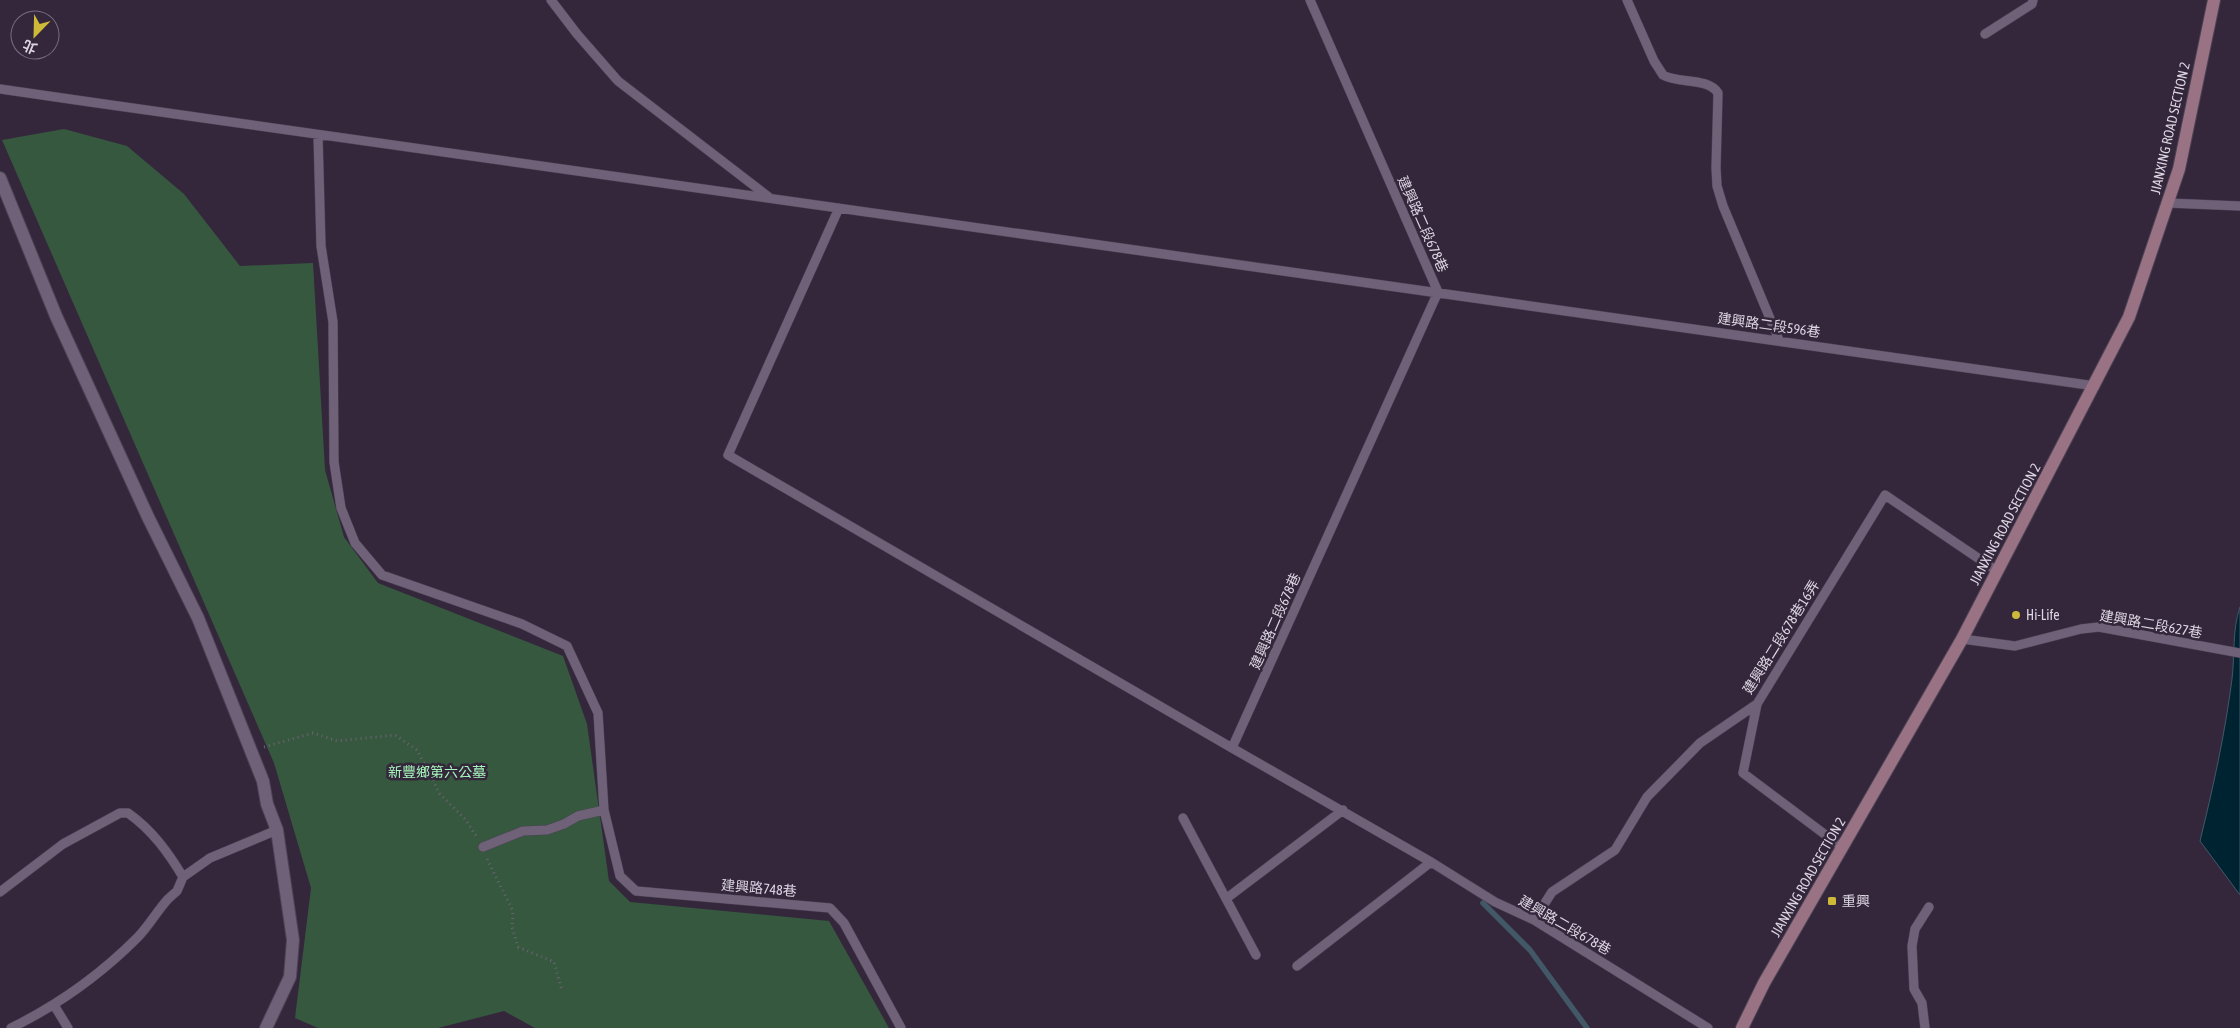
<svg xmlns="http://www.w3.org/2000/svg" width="2240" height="1028" font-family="'Asap Condensed','Noto Sans TC',sans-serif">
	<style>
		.green { fill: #36583f }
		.water { fill: #002332; stroke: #425867 }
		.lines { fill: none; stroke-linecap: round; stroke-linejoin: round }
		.stream { stroke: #425867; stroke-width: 5.5 }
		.lane-casing { stroke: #4d4355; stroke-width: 10 }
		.street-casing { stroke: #4d4355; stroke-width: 14 }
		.secondary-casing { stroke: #4d4355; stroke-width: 14 }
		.path { stroke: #6d6274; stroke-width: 3; stroke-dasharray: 1 4; stroke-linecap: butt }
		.lane { stroke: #6f6178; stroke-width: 9 }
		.street { stroke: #6f6178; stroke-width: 12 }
		.secondary { stroke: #997383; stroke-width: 12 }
		.poi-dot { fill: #ceb938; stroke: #34273c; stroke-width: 2 }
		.labels { text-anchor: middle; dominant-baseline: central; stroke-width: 5; stroke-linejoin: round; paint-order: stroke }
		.street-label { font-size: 14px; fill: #dcd5e2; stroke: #34273c }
		.poi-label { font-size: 14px; fill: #dcd5e2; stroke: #34273c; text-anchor: start }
		.park-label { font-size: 14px; fill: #a5f7ba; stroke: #34273c }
	</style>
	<rect width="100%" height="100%" fill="#34273c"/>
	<!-- green -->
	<path class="green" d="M 64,129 L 127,146 L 184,194 L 240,266 L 313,263 L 325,470 L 344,537 L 378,583 L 563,656 L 587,724 L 609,881 L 630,902 L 829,921 L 889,1028 L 535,1028 L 504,1011 L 438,1028 L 318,1028 L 295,1018 L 311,888 L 274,763 L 2,140 Z"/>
	<!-- water -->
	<path class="water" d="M 2240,607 L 2240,895 L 2200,841 C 2213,788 2225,734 2232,679 C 2235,655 2232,630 2240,607 Z"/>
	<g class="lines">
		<!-- stream -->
		<path class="stream" d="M 1483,903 L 1530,950 L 1587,1028"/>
		<!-- lane casing -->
		<g class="lane-casing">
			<path id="lane" d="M 551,0 L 577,34 L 618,81 L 770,198
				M 1310,0 L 1438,292 L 1232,748 L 1431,862 L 1495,902 L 1534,920 L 1708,1028
				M 1627,0 L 1654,61 L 1663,75 C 1678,84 1708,77 1718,93 L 1716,168 L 1717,186 L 1723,206 L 1779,340
				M 1985,34 L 2032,4 L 2033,0
				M 0,89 C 698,190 1397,284 2095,386
				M 318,135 L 321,246 L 333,322 L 334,462 L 341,508 L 355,543 L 382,575 L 522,624 L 567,646 L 598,713 L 604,810 L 620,876 L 636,891 L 830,908 L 844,923 L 901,1028
				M 2168,203 L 2240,206
				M 839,208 L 728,455 L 1232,748
				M 1962,639 L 2015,646 L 2081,629 L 2099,627 L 2240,653
				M 1757,704 L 1743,773 L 1843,848
				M 1183,818 L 1256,955
				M 483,847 L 523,831 L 547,830 L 564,824 L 578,816 L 604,810
				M 0,892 L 63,844 L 120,813 L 128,813 C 152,830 168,852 183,877
				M 1227,898 L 1343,810
				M 1534,920 L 1552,892 L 1615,850 L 1647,797 L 1700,743 L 1757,704 L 1885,495 L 1997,571
				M 1297,966 L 1431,862
				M 54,1005 L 68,1028
				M 11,1028 C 58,1005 100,975 137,938 C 149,926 157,911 168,899 L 177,891 L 183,877 L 210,858 L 277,830
				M 1925,1028 L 1922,1003 L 1914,989 L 1912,946 L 1915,929 L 1929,907"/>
		</g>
		<!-- street casing -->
		<g class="street-casing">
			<path id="street" d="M 0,178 L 56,316 L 148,517 L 198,618 L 263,781 L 267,804 L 277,830 L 293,940 L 290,977 L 266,1028"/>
		</g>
		<!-- secondary casing -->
		<g class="secondary-casing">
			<path id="secondary" d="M 1742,1028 L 1764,983 L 1962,639 L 2129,317 L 2179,169 L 2214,0"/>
		</g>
		<!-- path -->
		<path class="path" d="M 264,747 L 313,733 L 337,741 L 395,735 L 417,750 L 440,794 L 465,819 L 477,837
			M 487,859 L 513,911 L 512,927 L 518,947 L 554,962 L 562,991"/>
		<!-- lane -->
		<use href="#lane" class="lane"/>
		<!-- street -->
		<use href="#street" class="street"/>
		<!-- secondary -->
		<use href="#secondary" class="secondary"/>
	</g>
	<!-- markers -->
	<g class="poi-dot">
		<circle cx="2016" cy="615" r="5"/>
		<rect x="1827" y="896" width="10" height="10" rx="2.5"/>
	</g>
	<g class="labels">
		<!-- street labels -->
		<g class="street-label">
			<text transform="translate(2170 128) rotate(-77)">JIANXING ROAD SECTION 2</text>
			<text transform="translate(1423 224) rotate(66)">建興路二段678巷</text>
			<text transform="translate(1769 325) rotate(8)">建興路二段596巷</text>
			<text transform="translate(2005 524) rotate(-62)">JIANXING ROAD SECTION 2</text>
			<text transform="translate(1275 621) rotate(-66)">建興路二段678巷</text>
			<text transform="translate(2151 624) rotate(10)">建興路二段627巷</text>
			<text transform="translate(1781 637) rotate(-58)">建興路二段678巷16弄</text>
			<text transform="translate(1808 877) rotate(-60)">JIANXING ROAD SECTION 2</text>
			<text transform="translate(759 888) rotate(5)">建興路748巷</text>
			<text transform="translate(1565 925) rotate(30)">建興路二段678巷</text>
		</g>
		<!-- poi labels -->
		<g class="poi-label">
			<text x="2026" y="615">Hi-Life</text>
			<text x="1842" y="901">重興</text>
		</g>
		<!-- park labels -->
		<g class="park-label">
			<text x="437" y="772">新豐鄉第六公墓</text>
		</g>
	</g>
	<!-- north arrow -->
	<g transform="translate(35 35) rotate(203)"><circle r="24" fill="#34273c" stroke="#776d7e"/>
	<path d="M0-4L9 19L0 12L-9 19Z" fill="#ceb938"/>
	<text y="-8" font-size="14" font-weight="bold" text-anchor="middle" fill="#dcd5e2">北</text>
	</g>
</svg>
